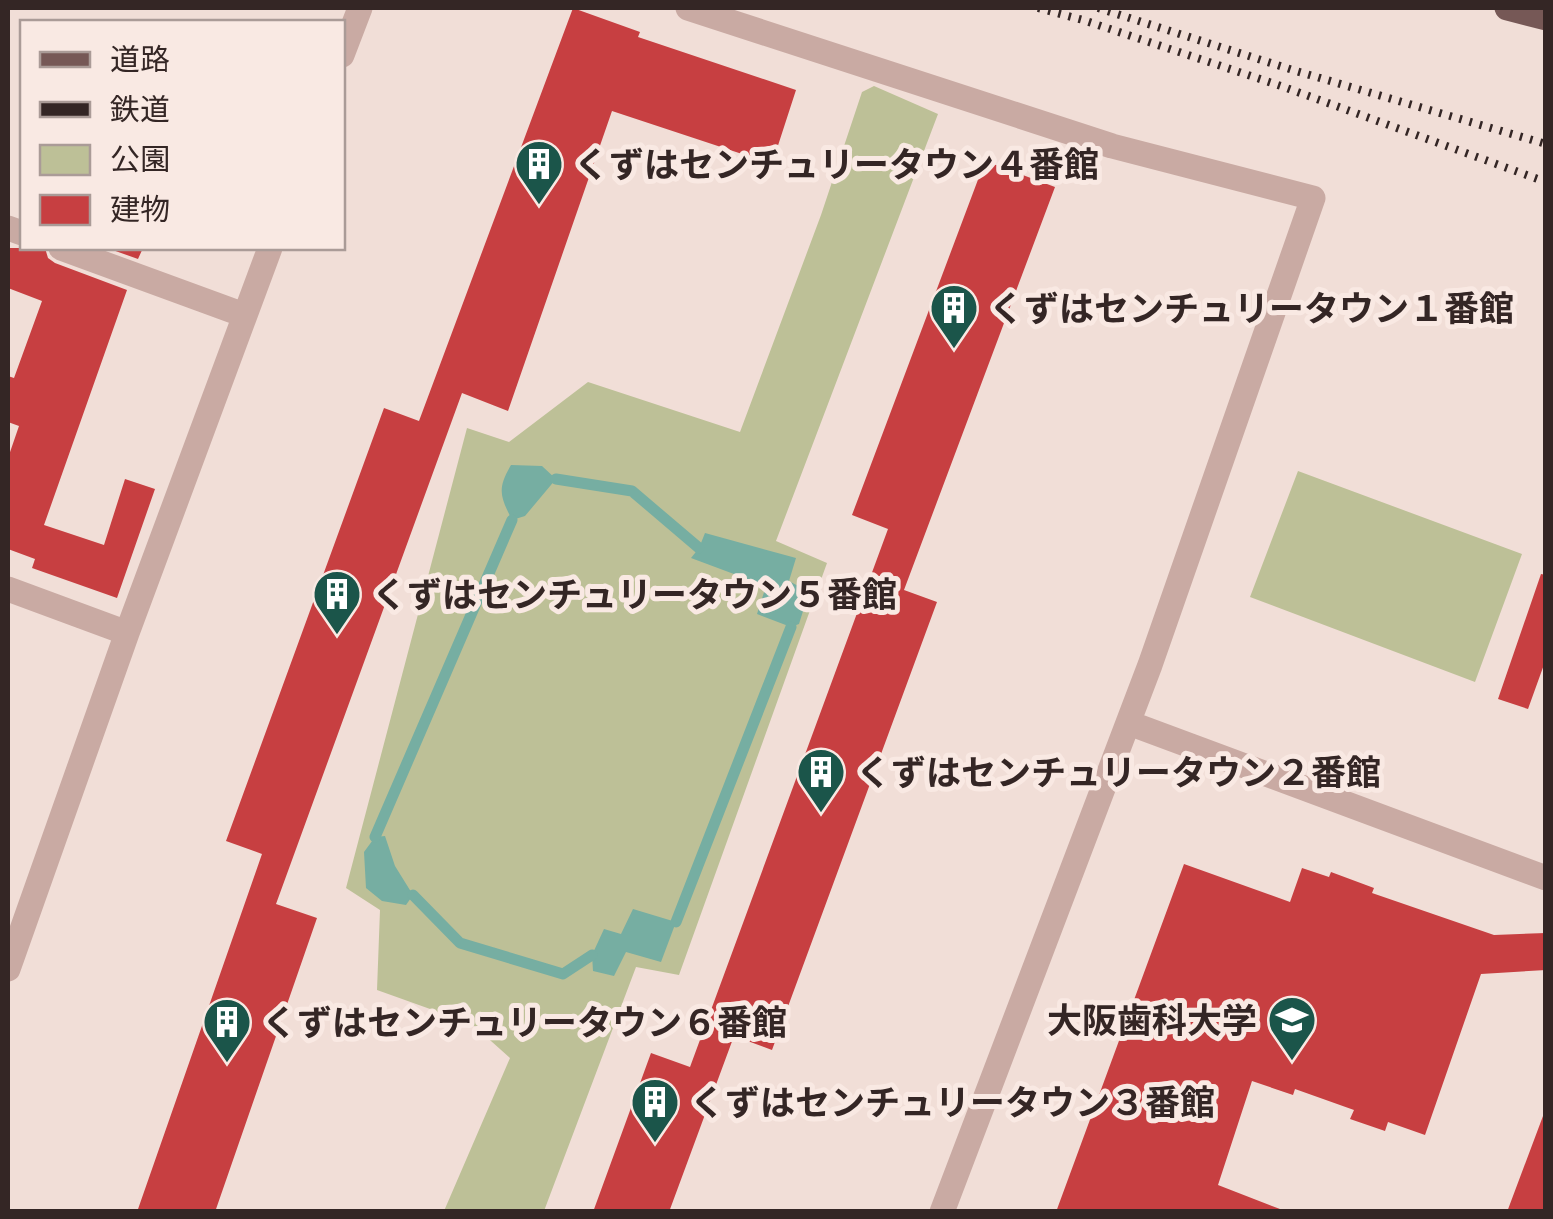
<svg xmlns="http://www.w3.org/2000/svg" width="1553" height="1219" font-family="'Golos Text','Noto Sans JP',sans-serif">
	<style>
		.green { fill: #bdc097 }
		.water { fill: #76aea2 }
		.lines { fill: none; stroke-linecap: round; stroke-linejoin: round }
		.stream { stroke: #76aea2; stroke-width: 11 }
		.building { fill: #c73f41 }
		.minor { stroke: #c9aaa3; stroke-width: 25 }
		.primary { stroke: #765856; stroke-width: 25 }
		.rail { stroke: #342625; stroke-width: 8; stroke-dasharray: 2.5 8; stroke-linecap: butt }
		.labels { text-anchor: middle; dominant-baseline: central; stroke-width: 10; stroke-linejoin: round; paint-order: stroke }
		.poi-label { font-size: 35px; font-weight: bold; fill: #342625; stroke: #f9e9e3; text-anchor: start }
	</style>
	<rect width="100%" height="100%" fill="#f1ded7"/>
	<!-- green -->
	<path class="green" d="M 874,86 L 938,114 L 776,541 L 827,563 L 679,975 L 636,967 L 544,1211 L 444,1211 L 510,1058 L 472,1024 L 377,990 L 380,910 L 346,888 L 467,428 L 509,442 L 588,382 L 740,432 L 821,215 L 862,92 Z
		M 1298,471 L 1522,554 L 1475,682 L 1250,597 Z"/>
	<!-- water -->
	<path class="water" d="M 511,465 L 542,466 L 556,479 L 525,516 L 512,520 C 500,496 497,489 511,465 Z
		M 705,533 L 796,558 L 789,581 L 809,592 L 799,624 L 791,627 L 757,614 L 766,586 L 691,558 L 699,548 Z
		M 385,836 L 395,866 L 413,895 L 406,905 L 382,901 L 366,888 L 364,852 L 375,837 Z
		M 633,909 L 676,922 L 661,962 L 626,952 L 614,976 L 593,971 L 592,955 L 604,929 L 621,934 Z"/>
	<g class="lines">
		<!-- stream -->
		<path class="stream" d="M 556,479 L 632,491 L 699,548
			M 375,837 L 512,520
			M 413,895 L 460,943 L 563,974 L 592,955
			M 676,922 L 791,627"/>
	</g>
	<!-- building -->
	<path class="building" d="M 573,8 L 640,32 L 638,37 L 796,90 L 772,164 L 612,111 L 508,411 L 462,393 L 276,904 L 317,918 L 215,1212 L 137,1212 L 262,854 L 226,841 L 384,408 L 419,421 Z
		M 985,161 L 1055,187 L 904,590 L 937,602 L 772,1050 L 734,1036 L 669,1212 L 593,1212 L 651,1053 L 690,1067 L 888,529 L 852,515 Z
		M 8,248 L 45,248 L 48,258 L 55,263 L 127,290 L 44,525 L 104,545 L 125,479 L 155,489 L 117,598 L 32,568 L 35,559 L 8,549 L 8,458 L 19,426 L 8,422 L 8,376 L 14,378 L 42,301 L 8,288 Z
		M 107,248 L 143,248 L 138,259 Z
		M 1541,574 L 1546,575 L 1546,659 L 1528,709 L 1498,699 Z
		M 1184,864 L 1290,902 L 1302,868 L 1329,877 L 1331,872 L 1374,888 L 1372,893 L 1494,935 L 1546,933 L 1546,970 L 1481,974 L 1425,1135 L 1388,1122 L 1385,1131 L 1350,1119 L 1354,1110 L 1295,1089 L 1293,1095 L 1252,1081 L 1218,1185 L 1280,1209 L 1279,1212 L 1056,1212 Z
		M 1543,1116 L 1546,1117 L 1546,1212 L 1507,1212 Z"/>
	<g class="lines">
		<!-- minor -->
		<path class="minor" d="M 688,8 L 1112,146 L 1313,198 L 1150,665 L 942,1212
			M 342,55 L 360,8
			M 8,228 L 22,233
			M 61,248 L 244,315
			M 8,589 L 127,633
			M 1129,723 L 1546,878
			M 8,969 L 127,633 L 270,248"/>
		<!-- primary -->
		<path class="primary" d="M 1507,8 L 1546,18"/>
		<!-- rail -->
		<path class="rail" d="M 1038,8 L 1083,20 L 1281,86 L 1546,182
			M 1098,8 L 1296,71 L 1546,144"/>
	</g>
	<!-- icons -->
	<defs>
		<g id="building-pin" transform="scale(2.5)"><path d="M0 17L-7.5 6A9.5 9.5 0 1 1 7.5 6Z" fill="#1b554a" stroke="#f9e9e3"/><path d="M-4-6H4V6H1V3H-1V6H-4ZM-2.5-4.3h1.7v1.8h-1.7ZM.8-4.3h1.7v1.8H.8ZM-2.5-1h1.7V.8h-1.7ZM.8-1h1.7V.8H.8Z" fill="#fff"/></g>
		<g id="university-pin" transform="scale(2.5)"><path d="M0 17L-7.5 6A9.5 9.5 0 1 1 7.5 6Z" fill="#1b554a" stroke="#f9e9e3"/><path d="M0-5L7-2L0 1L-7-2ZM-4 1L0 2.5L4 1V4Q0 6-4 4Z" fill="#fff"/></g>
	</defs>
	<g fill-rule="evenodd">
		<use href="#building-pin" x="539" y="164"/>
		<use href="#building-pin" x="954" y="308"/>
		<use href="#building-pin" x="337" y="594"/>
		<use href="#building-pin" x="821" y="772"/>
		<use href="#university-pin" x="1292" y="1020"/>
		<use href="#building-pin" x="227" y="1022"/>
		<use href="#building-pin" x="655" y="1102"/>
	</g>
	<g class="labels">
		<!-- poi labels -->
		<g class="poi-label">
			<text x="574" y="164">くずはセンチュリータウン４番館</text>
			<text x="989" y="308">くずはセンチュリータウン１番館</text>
			<text x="372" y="594">くずはセンチュリータウン５番館</text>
			<text x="856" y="772">くずはセンチュリータウン２番館</text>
			<text x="1257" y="1020" text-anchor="end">大阪歯科大学</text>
			<text x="262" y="1022">くずはセンチュリータウン６番館</text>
			<text x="690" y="1102">くずはセンチュリータウン３番館</text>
		</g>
	</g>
	<!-- border -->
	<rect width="1553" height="1219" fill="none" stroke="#342625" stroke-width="20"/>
	<!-- legend -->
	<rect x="20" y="20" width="325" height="230" fill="#f9e9e3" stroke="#aa9b97" stroke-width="2.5"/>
	<rect x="40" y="52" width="50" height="15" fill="#765856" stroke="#aa9b97" stroke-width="2.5"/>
	<text x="110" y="70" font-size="30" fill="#342625">道路</text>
	<rect x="40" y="102" width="50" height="15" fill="#342625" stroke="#aa9b97" stroke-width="2.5"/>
	<text x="110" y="120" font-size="30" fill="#342625">鉄道</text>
	<rect x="40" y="145" width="50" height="30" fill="#bdc097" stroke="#aa9b97" stroke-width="2.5"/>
	<text x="110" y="170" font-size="30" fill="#342625">公園</text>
	<rect x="40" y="195" width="50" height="30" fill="#c73f41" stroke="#aa9b97" stroke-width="2.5"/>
	<text x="110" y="220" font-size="30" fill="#342625">建物</text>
</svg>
